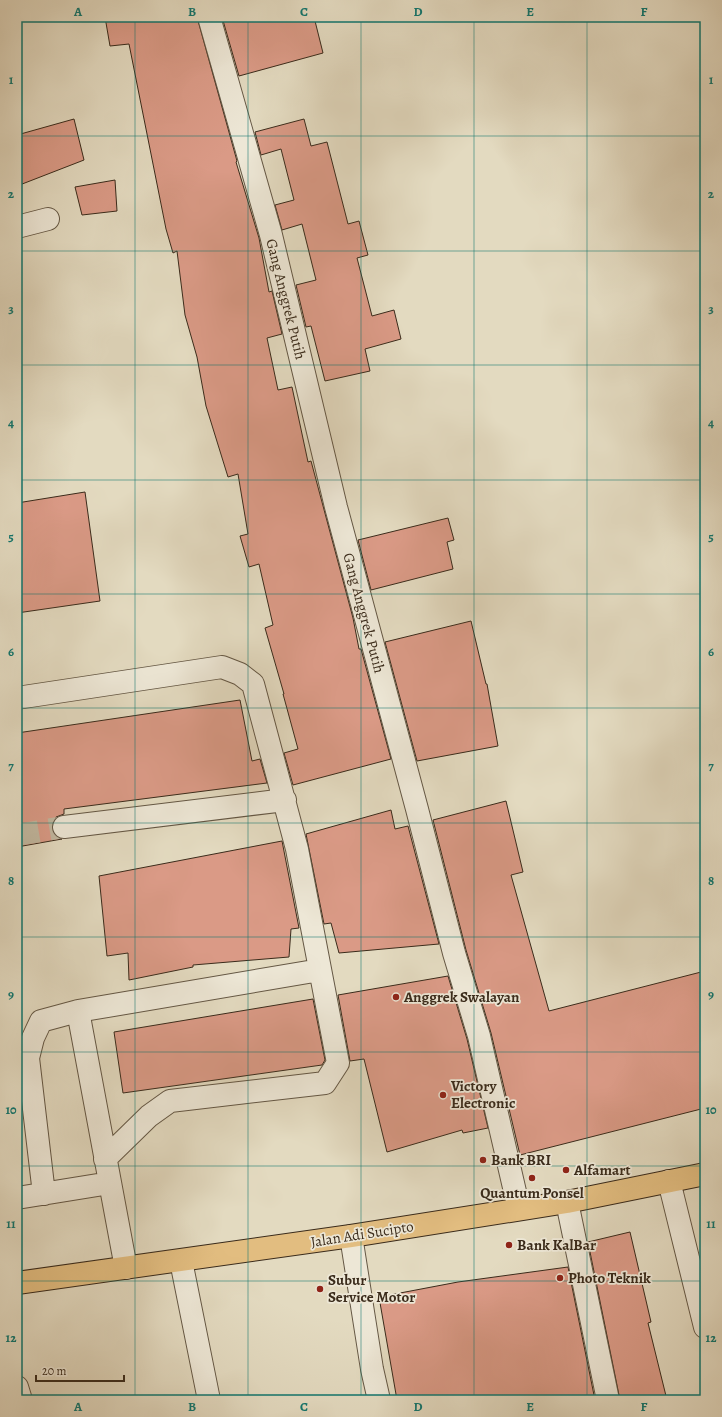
<svg xmlns="http://www.w3.org/2000/svg" width="722" height="1417" font-family="Alegreya,serif">
	<style>
		.building { fill: #da9a86; stroke: #3a2b1b }
		.lines { fill: none; stroke-linecap: round; stroke-linejoin: round }
		.minor-tunnel { stroke: #c1b79f; stroke-width: 22; stroke-dasharray: 22 11; stroke-linecap: butt }
		.minor-casing { stroke: #645744; stroke-width: 24 }
		.major-casing { stroke: #3a2b1b; stroke-width: 24 }
		.minor { stroke: #ede7d6; stroke-width: 22 }
		.major { stroke: #e2bd80; stroke-width: 22 }
		.grid { fill: none; stroke: #0f766e; stroke-width: 1; stroke-opacity: 0.55 }
		.poi-dot { fill: #8f2418; stroke: #ede7d6; stroke-width: 1.5 }
		.labels { text-anchor: middle; dominant-baseline: central; stroke-width: 3.5; stroke-linejoin: round; paint-order: stroke }
		.street-label { font-size: 15px; fill: #3a2b1b; stroke: #ede7d6 }
		.poi-label { font-size: 15px; font-weight: bold; fill: #3a2b1b; stroke: #ede7d6; text-anchor: start }
		.neatline { fill: none; stroke: #0f766e; stroke-width: 1.5 }
		.grid-label { font-size: 13px; text-anchor: middle; font-weight: bold; fill: #0f766e }
	</style>
	<rect width="100%" height="100%" fill="#e3dac0"/>
	<filter id="stains"><feTurbulence type="fractalNoise" baseFrequency=".005" numOctaves="4"/><feColorMatrix values="0 0 0 0 .2 0 0 0 0 .09 0 0 0 0 .02 0 0 0 .5 -.17"/></filter>
	<radialGradient id="worn" r=".72"><stop offset=".6" stop-color="#630" stop-opacity="0"/><stop offset="1" stop-color="#630" stop-opacity=".3"/></radialGradient>
	<!-- building -->
	<path class="building" d="M 105,17 L 197,17 L 237,161 L 236,162 L 259,238 L 269,292 L 272,291 L 282,334 L 267,338 L 278,390 L 292,387 L 308,462 L 311,461 L 353,618 L 359,649 L 361,649 L 391,759 L 293,785 L 284,753 L 298,749 L 283,694 L 284,694 L 265,628 L 273,625 L 259,564 L 249,567 L 240,536 L 248,534 L 238,474 L 228,477 L 206,406 L 197,357 L 185,315 L 177,251 L 173,253 L 166,229 L 129,44 L 110,46 Z
		M 222,17 L 314,17 L 323,53 L 239,76 Z
		M 74,119 L 84,160 L 17,186 L 17,135 Z
		M 304,119 L 311,146 L 327,142 L 348,224 L 359,221 L 368,255 L 357,258 L 372,316 L 394,310 L 401,339 L 365,349 L 370,371 L 325,381 L 311,326 L 306,327 L 296,285 L 316,280 L 302,224 L 282,230 L 275,205 L 294,200 L 281,149 L 261,155 L 255,132 Z
		M 115,180 L 117,211 L 82,215 L 75,187 Z
		M 85,492 L 100,601 L 17,613 L 17,503 Z
		M 448,518 L 454,540 L 447,542 L 453,569 L 371,590 L 358,540 Z
		M 471,621 L 486,684 L 487,684 L 498,746 L 417,761 L 385,642 Z
		M 240,700 L 252,761 L 260,759 L 267,783 L 64,809 L 64,814 L 56,817 L 52,822 L 52,828 L 54,835 L 59,838 L 62,839 L 17,847 L 17,733 Z
		M 506,801 L 523,872 L 511,875 L 549,1011 L 705,971 L 705,1108 L 520,1155 L 491,1033 L 466,950 L 433,820 Z
		M 391,810 L 395,829 L 408,826 L 439,944 L 339,953 L 331,923 L 324,924 L 306,834 Z
		M 282,841 L 299,928 L 291,929 L 289,957 L 193,965 L 193,967 L 129,980 L 128,953 L 107,956 L 99,876 Z
		M 448,976 L 467,1039 L 488,1128 L 463,1133 L 462,1130 L 387,1152 L 364,1059 L 350,1061 L 338,995 Z
		M 313,999 L 325,1060 L 322,1065 L 123,1093 L 114,1032 Z
		M 630,1232 L 651,1322 L 648,1323 L 667,1400 L 620,1400 L 588,1242 Z
		M 568,1267 L 595,1400 L 397,1400 L 379,1297 L 458,1282 Z"/>
	<g class="lines">
		<!-- minor-tunnel -->
		<path class="minor-tunnel" d="M 17,835 L 64,827"/>
		<!-- minor casing -->
		<g class="minor-casing">
			<path id="minor" d="M 209,17 L 271,235 L 336,507 L 417,809 L 454,953 L 479,1036 L 519,1209
				M 17,227 L 48,219
				M 17,698 L 222,667 L 240,674 L 253,684 L 297,849 L 338,1063 L 325,1083 L 170,1101 L 149,1116 L 105,1159
				M 64,827 L 285,800
				M 78,1011 L 126,1268
				M 669,1181 L 705,1327
				M 44,1194 L 28,1058 L 33,1038 L 41,1021 L 78,1011 L 320,970
				M 17,1198 L 110,1183
				M 567,1202 L 608,1400
				M 351,1236 L 372,1369 L 379,1400
				M 181,1261 L 209,1400
				M 17,1387 L 21,1400"/>
		</g>
		<!-- major casing -->
		<g class="major-casing">
			<path id="major" d="M 17,1283 L 351,1236 L 567,1202 L 705,1174"/>
		</g>
		<!-- minor -->
		<use href="#minor" class="minor"/>
		<!-- major -->
		<use href="#major" class="major"/>
	</g>
	<!-- grid -->
	<path class="grid" d="M 135,17 L 135,1400M 248,17 L 248,1400M 361,17 L 361,1400M 474,17 L 474,1400M 587,17 L 587,1400M 17,136 L 705,136M 17,251 L 705,251M 17,365 L 705,365M 17,480 L 705,480M 17,594 L 705,594M 17,708 L 705,708M 17,823 L 705,823M 17,937 L 705,937M 17,1052 L 705,1052M 17,1166 L 705,1166M 17,1281 L 705,1281"/>
	<!-- markers -->
	<g class="poi-dot">
		<circle cx="396" cy="997" r="4"/>
		<circle cx="443" cy="1095" r="4"/>
		<circle cx="483" cy="1160" r="4"/>
		<circle cx="566" cy="1170" r="4"/>
		<circle cx="532" cy="1178" r="4"/>
		<circle cx="509" cy="1245" r="4"/>
		<circle cx="560" cy="1278" r="4"/>
		<circle cx="320" cy="1289" r="4"/>
	</g>
	<g class="labels">
		<!-- street labels -->
		<g class="street-label">
			<text transform="translate(286 299) rotate(76)">Gang Anggrek Putih</text>
			<text transform="translate(364 613) rotate(75)">Gang Anggrek Putih</text>
			<text transform="translate(362 1234) rotate(-9)">Jalan Adi Sucipto</text>
		</g>
		<!-- poi labels -->
		<g class="poi-label">
			<text x="404" y="997">Anggrek Swalayan</text>
			<text x="451" y="1086">Victory<tspan x="451" dy="17">Electronic</tspan></text>
			<text x="491" y="1160">Bank BRI</text>
			<text x="574" y="1170">Alfamart</text>
			<text x="532" y="1193" text-anchor="middle">Quantum Ponsel</text>
			<text x="517" y="1245">Bank KalBar</text>
			<text x="568" y="1278">Photo Teknik</text>
			<text x="328" y="1280">Subur<tspan x="328" dy="17">Service Motor</tspan></text>
		</g>
	</g>
	<!-- margin -->
	<rect width="722" height="1417" fill="none" stroke="#e3dac0" stroke-width="44"/>
	<!-- scale -->
	<path d="M36 1375v6h88v-6" fill="none" stroke="#3a2b1b" stroke-width="2"/>
	<text x="42" y="1375" font-size="12" fill="#3a2b1b" stroke="#ede7d6" stroke-width="3" paint-order="stroke">20 m</text>
	<rect x="22" y="22" width="678" height="1373" class="neatline"/>
	<g class="grid-label">
		<text x="78" y="16">A</text>
		<text x="192" y="16">B</text>
		<text x="304" y="16">C</text>
		<text x="418" y="16">D</text>
		<text x="530" y="16">E</text>
		<text x="644" y="16">F</text>
		<text x="11" y="84">1</text>
		<text x="711" y="84">1</text>
		<text x="11" y="198">2</text>
		<text x="711" y="198">2</text>
		<text x="11" y="313">3</text>
		<text x="711" y="313">3</text>
		<text x="11" y="427">4</text>
		<text x="711" y="427">4</text>
		<text x="11" y="541">5</text>
		<text x="711" y="541">5</text>
		<text x="11" y="656">6</text>
		<text x="711" y="656">6</text>
		<text x="11" y="770">7</text>
		<text x="711" y="770">7</text>
		<text x="11" y="885">8</text>
		<text x="711" y="885">8</text>
		<text x="11" y="999">9</text>
		<text x="711" y="999">9</text>
		<text x="11" y="1114">10</text>
		<text x="711" y="1114">10</text>
		<text x="11" y="1228">11</text>
		<text x="711" y="1228">11</text>
		<text x="11" y="1342">12</text>
		<text x="711" y="1342">12</text>
		<text x="78" y="1411">A</text>
		<text x="192" y="1411">B</text>
		<text x="304" y="1411">C</text>
		<text x="418" y="1411">D</text>
		<text x="530" y="1411">E</text>
		<text x="644" y="1411">F</text>
	</g>
	<rect width="100%" height="100%" filter="url(#stains)"/>
	<rect width="100%" height="100%" fill="url(#worn)"/>
</svg>
